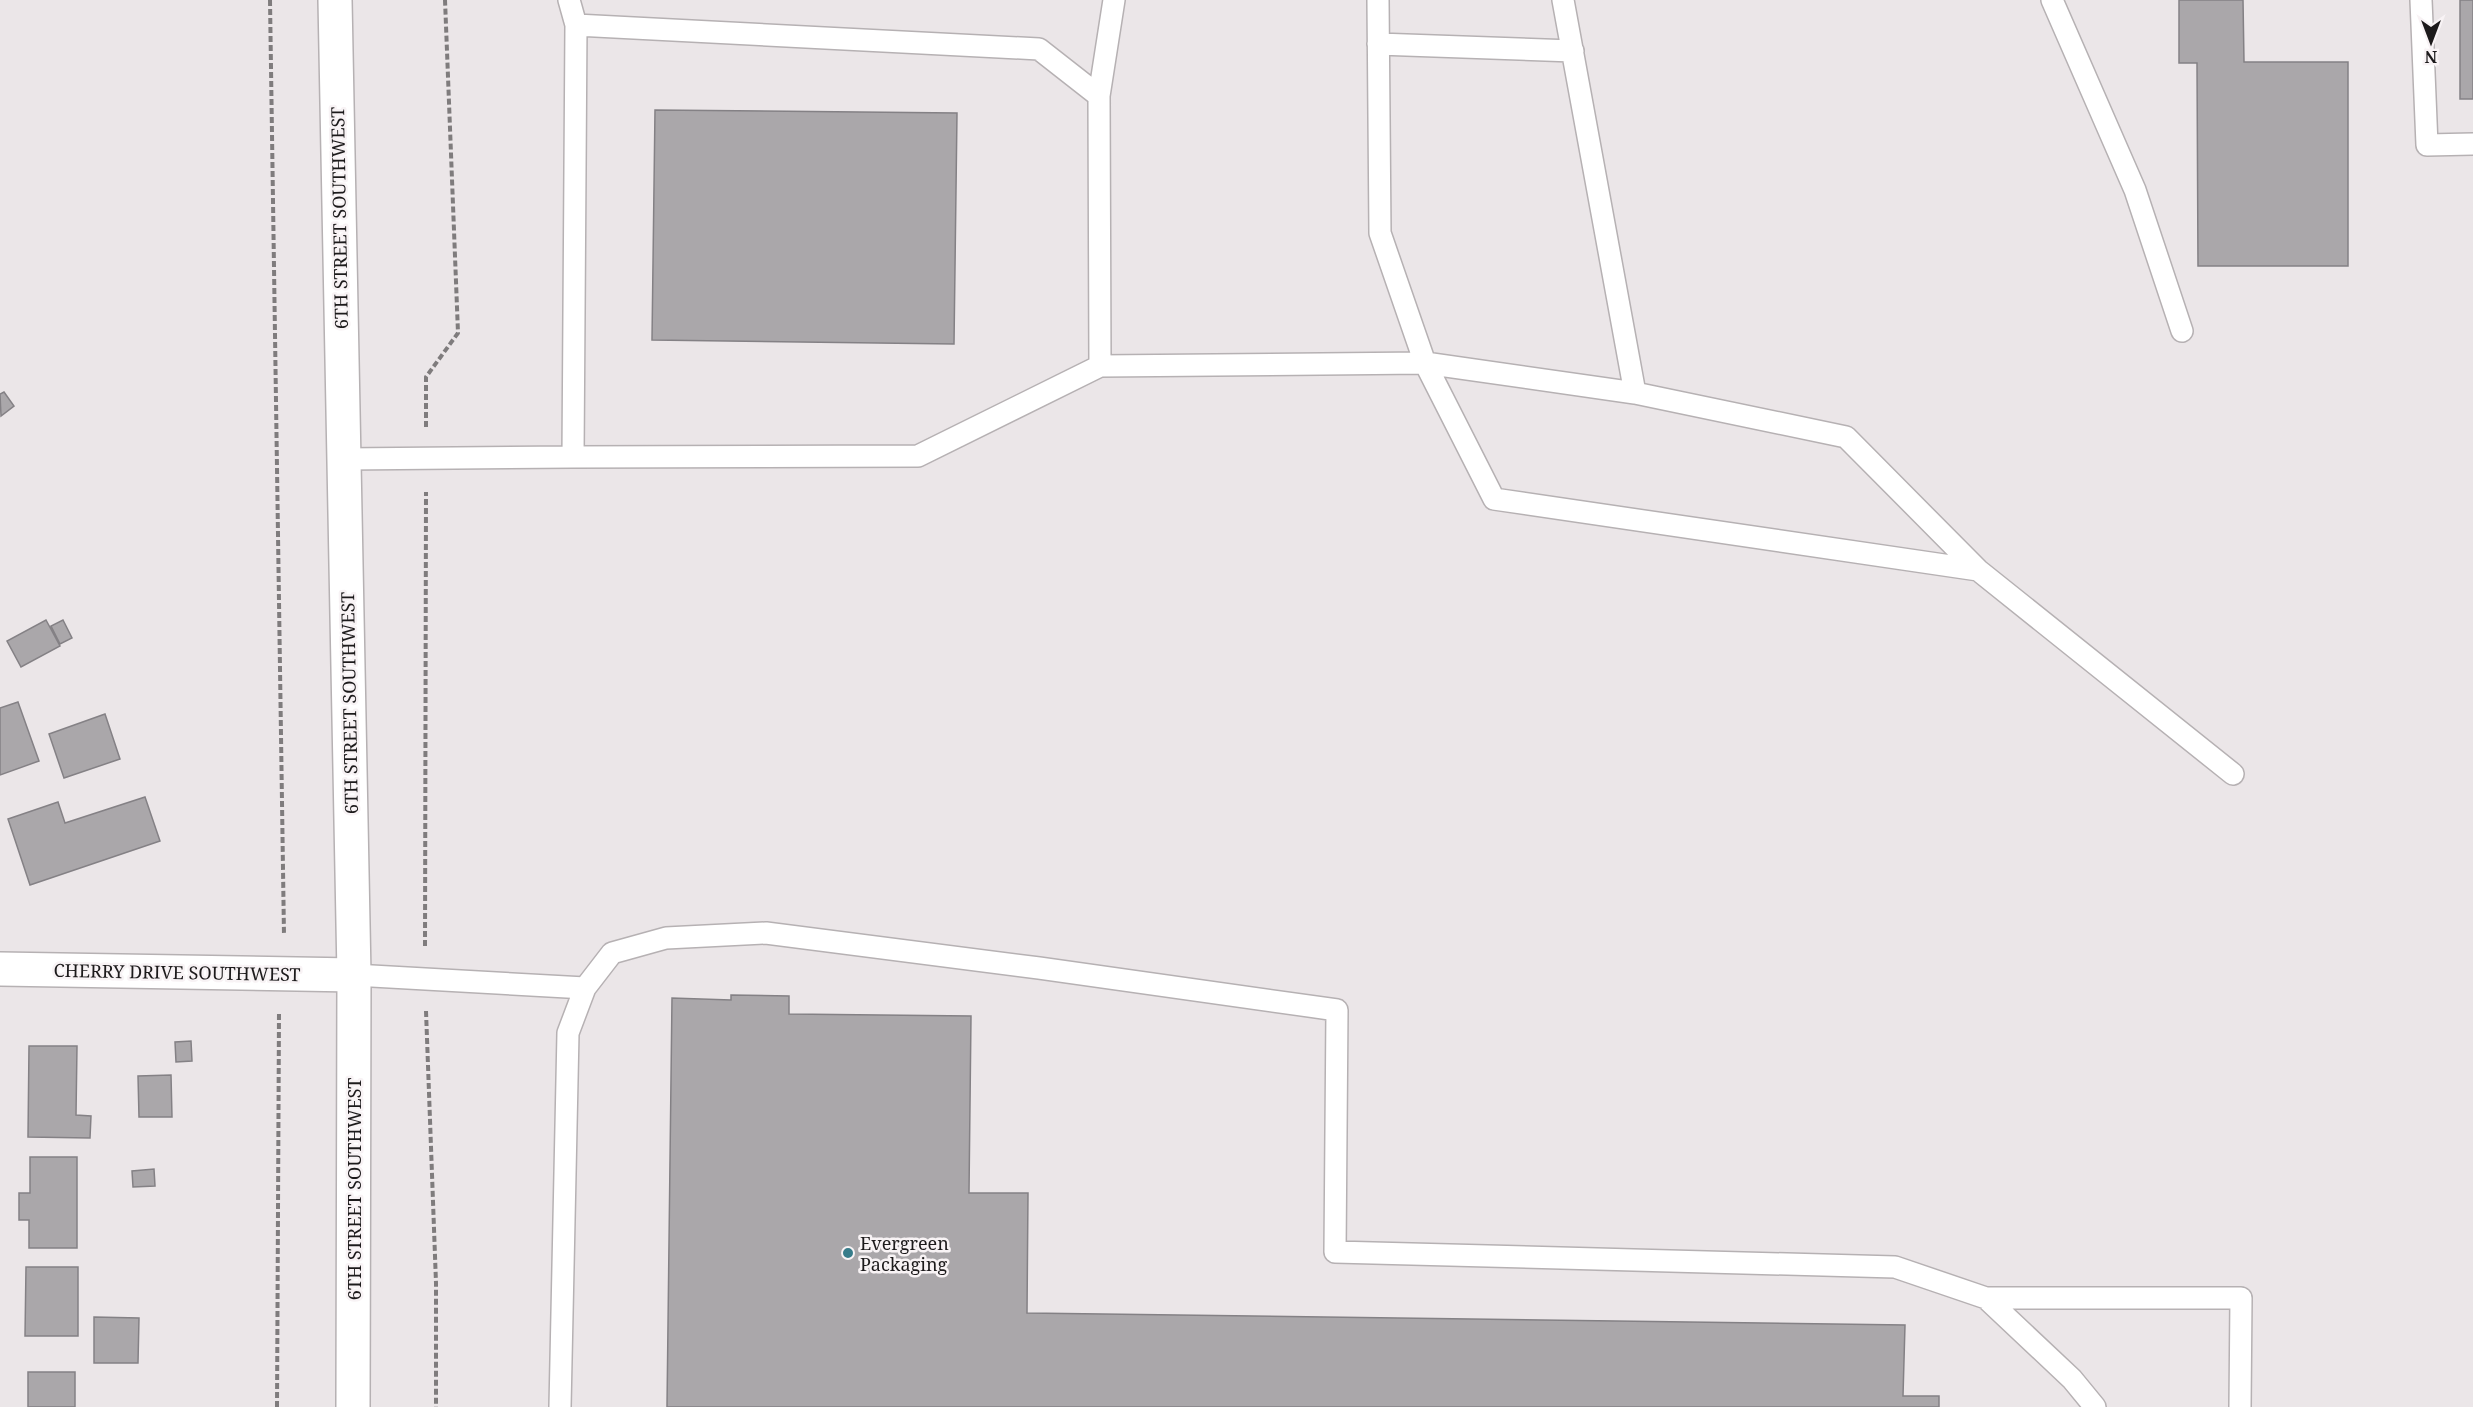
<svg xmlns="http://www.w3.org/2000/svg" width="2473" height="1407" font-family="'Noto Serif',serif">
	<style>
		.building { fill: #aaa7aa; stroke: #848185; stroke-width: 1.5 }
		.lines { fill: none; stroke-linecap: round; stroke-linejoin: round }
		.lane-casing { stroke: #b6b1b3; stroke-width: 24 }
		.street-casing { stroke: #b6b1b3; stroke-width: 36 }
		.secondary-casing { stroke: #b6b1b3; stroke-width: 36 }
		.path { stroke: #7f7c7d; stroke-width: 4; stroke-dasharray: 6 3; stroke-linecap: butt }
		.lane { stroke: #fff; stroke-width: 21 }
		.street { stroke: #fff; stroke-width: 33 }
		.secondary { stroke: #fff; stroke-width: 33 }
		.poi-dot { fill: #377c8a; stroke: #f8f3f5; stroke-width: 2 }
		.labels { text-anchor: middle; dominant-baseline: central; stroke-width: 5; stroke-linejoin: round; paint-order: stroke }
		.street-label { font-size: 18px; fill: #1c1a1b; stroke: #f8f3f5 }
		.poi-label { font-size: 18px; fill: #1c1a1b; stroke: #f8f3f5; text-anchor: start }
	</style>
	<rect width="100%" height="100%" fill="#ebe6e8"/>
	<!-- building -->
	<path class="building" d="M 2179,0 L 2243,0 L 2244,62 L 2348,62 L 2348,266 L 2198,266 L 2197,63 L 2179,63 Z
		M 2460,0 L 2473,0 L 2473,99 L 2460,99 Z
		M 655,110 L 957,113 L 954,344 L 652,340 Z
		M 4,392 L 14,406 L 1,416 L 0,394 Z
		M 46,620 L 60,646 L 21,667 L 7,641 Z
		M 63,620 L 72,638 L 60,644 L 51,626 Z
		M 18,702 L 39,761 L 0,775 L 0,708 Z
		M 105,714 L 120,759 L 64,778 L 49,734 Z
		M 145,797 L 160,841 L 30,885 L 8,819 L 58,802 L 65,823 Z
		M 731,995 L 789,996 L 789,1014 L 971,1016 L 969,1193 L 1028,1193 L 1027,1313 L 1905,1325 L 1903,1396 L 1939,1396 L 1939,1407 L 667,1407 L 672,998 L 731,1000 Z
		M 191,1041 L 192,1061 L 176,1062 L 175,1042 Z
		M 29,1046 L 77,1046 L 76,1115 L 91,1116 L 90,1138 L 28,1137 Z
		M 171,1075 L 172,1117 L 139,1117 L 138,1076 Z
		M 30,1157 L 77,1157 L 77,1248 L 29,1248 L 29,1220 L 19,1220 L 19,1193 L 30,1193 Z
		M 154,1169 L 155,1186 L 133,1187 L 132,1171 Z
		M 26,1267 L 78,1267 L 78,1336 L 25,1336 Z
		M 94,1317 L 139,1318 L 138,1363 L 94,1363 Z
		M 28,1372 L 75,1372 L 75,1407 L 28,1407 Z"/>
	<g class="lines">
		<!-- lane casing -->
		<g class="lane-casing">
			<path id="lane" d="M 1378,0 L 1380,233 L 1425,363 L 1494,499 L 1978,570
				M 1563,0 L 1635,393 L 1846,437 L 1978,570 L 2233,774
				M 2052,0 L 2135,190 L 2182,331
				M 2421,0 L 2427,145 L 2473,144
				M 1378,44 L 1573,51
				M 1099,96 L 1114,0
				M 1100,366 L 1425,363 L 1635,393
				M 573,457 L 918,456 L 1100,366 L 1099,96 L 1039,49 L 576,25
				M 344,459 L 573,457 L 576,25 L 569,0
				M 354,975 L 585,988
				M 1986,1298 L 2241,1298 L 2240,1407
				M 560,1407 L 568,1033 L 585,988 L 612,953 L 666,938 L 766,933 L 1039,968 L 1337,1010 L 1335,1252 L 1895,1267 L 1986,1298 L 2072,1379 L 2095,1407"/>
		</g>
		<!-- street casing -->
		<g class="street-casing">
			<path id="street" d="M 0,969 L 354,975"/>
		</g>
		<!-- secondary casing -->
		<g class="secondary-casing">
			<path id="secondary" d="M 335,0 L 354,975 L 353,1407"/>
		</g>
		<!-- path -->
		<path class="path" d="M 270,0 L 284,935
			M 426,427 L 426,377 L 458,333 L 445,0
			M 425,946 L 426,492
			M 426,1011 L 436,1283 L 436,1407
			M 277,1407 L 279,1012"/>
		<!-- lane -->
		<use href="#lane" class="lane"/>
		<!-- street -->
		<use href="#street" class="street"/>
		<!-- secondary -->
		<use href="#secondary" class="secondary"/>
	</g>
	<!-- markers -->
	<circle class="poi-dot" cx="848" cy="1253" r="6"/>
	<g class="labels">
		<!-- street labels -->
		<g class="street-label">
			<text transform="translate(339 218) rotate(-91)">6TH STREET SOUTHWEST</text>
			<text transform="translate(349 703) rotate(-91)">6TH STREET SOUTHWEST</text>
			<text transform="translate(177 972) rotate(1)">CHERRY DRIVE SOUTHWEST</text>
			<text transform="translate(354 1189) rotate(-90)">6TH STREET SOUTHWEST</text>
		</g>
		<!-- poi labels -->
		<g class="poi-label">
			<text x="860" y="1243">Evergreen<tspan x="860" dy="21">Packaging</tspan></text>
		</g>
	</g>
	<!-- north arrow -->
	<g transform="translate(2431 42) rotate(180)" stroke="#f8f3f5" stroke-width="4.5" paint-order="stroke">
	<path d="M0-4.5L10 22L0 15L-10 22Z" fill="#1c1a1b"/>
	<text y="-9" font-size="16" font-weight="bold" text-anchor="middle" fill="#1c1a1b">N</text>
	</g>
</svg>
